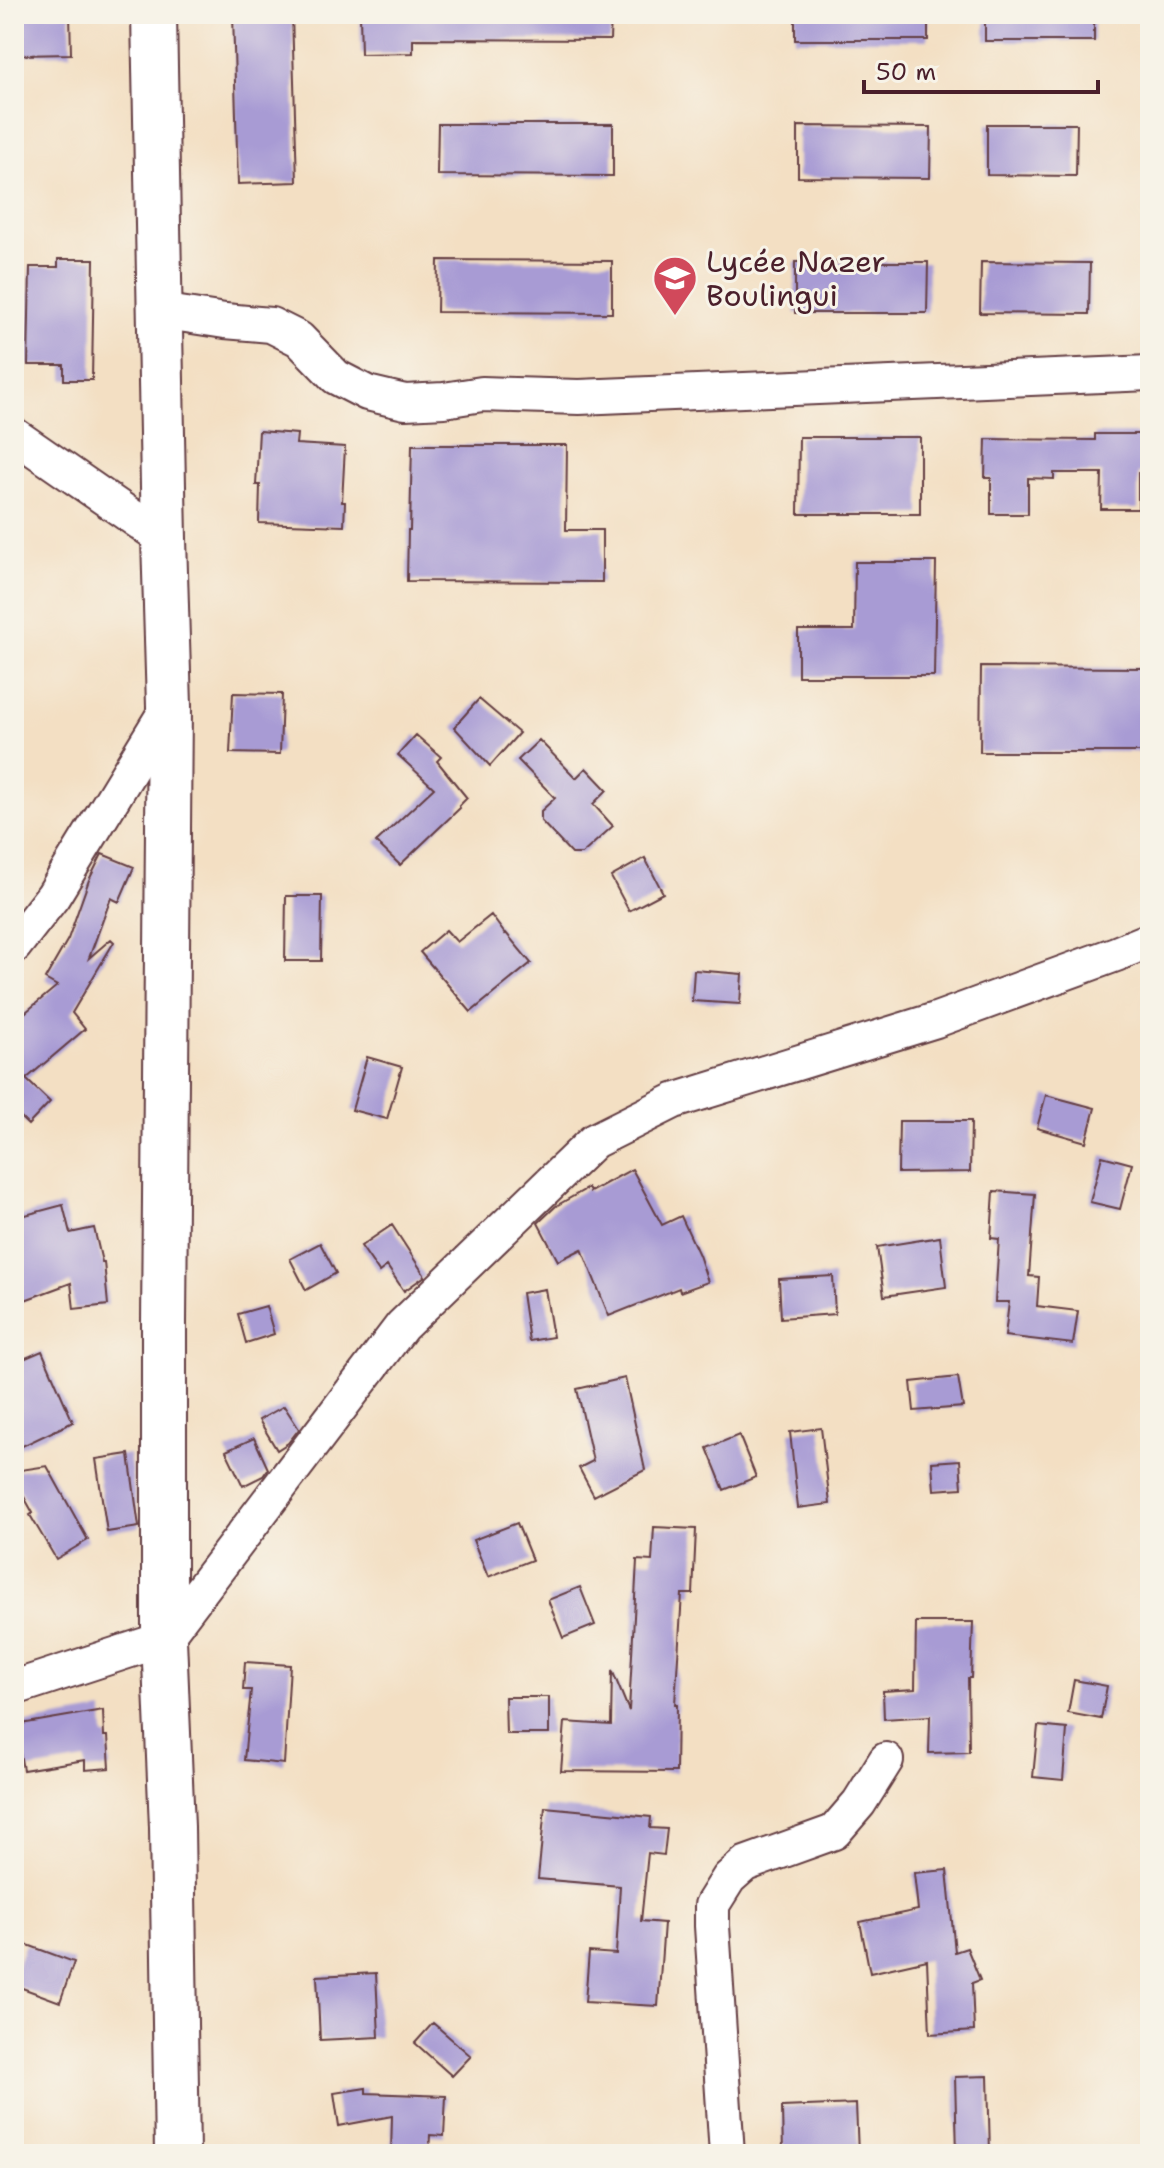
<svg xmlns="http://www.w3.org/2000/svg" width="1164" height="2168" font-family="'Shantell Sans',sans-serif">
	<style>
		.building { fill: #a89bd4 }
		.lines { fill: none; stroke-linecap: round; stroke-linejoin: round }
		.minor-casing { stroke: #633c42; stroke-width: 38 }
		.highway-casing { stroke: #633c42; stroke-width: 48 }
		.minor { stroke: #fff; stroke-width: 34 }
		.highway { stroke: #fff; stroke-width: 44 }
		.labels { text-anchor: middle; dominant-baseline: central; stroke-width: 6; stroke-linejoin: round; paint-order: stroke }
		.poi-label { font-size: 30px; fill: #4a1f2b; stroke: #f7f3e8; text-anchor: start }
	</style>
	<rect width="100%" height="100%" fill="#f7f3e8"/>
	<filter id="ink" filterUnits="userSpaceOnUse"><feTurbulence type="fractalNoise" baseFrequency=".0125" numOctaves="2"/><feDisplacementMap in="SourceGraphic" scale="16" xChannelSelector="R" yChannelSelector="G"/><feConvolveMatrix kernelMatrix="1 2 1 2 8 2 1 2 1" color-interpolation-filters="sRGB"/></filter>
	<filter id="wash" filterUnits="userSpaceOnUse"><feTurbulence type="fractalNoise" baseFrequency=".006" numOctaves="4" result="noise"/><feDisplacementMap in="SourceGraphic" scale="32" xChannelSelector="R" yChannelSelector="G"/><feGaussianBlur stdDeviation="1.8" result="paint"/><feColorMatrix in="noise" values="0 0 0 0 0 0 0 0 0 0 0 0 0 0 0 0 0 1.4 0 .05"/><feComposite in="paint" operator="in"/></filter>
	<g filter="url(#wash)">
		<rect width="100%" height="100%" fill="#f3dfc3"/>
		<g id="blocks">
			<!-- building -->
			<path class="building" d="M 20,14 L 70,14 L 71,54 L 20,55 Z
				M 233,14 L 292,14 L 297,182 L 238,184 Z
				M 360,14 L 611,14 L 610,40 L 413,39 L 413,53 L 361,54 Z
				M 795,14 L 928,14 L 928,40 L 795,40 Z
				M 985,14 L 1094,14 L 1094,41 L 985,41 Z
				M 438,124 L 613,124 L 613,176 L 437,175 Z
				M 987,124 L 1077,124 L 1076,176 L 987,175 Z
				M 798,126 L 931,127 L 930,178 L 798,177 Z
				M 58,259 L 94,259 L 92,380 L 64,380 L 64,365 L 28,365 L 30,267 L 58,267 Z
				M 438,260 L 612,261 L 612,313 L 437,312 Z
				M 795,262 L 928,262 L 927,313 L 795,313 Z
				M 981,262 L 1090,263 L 1089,314 L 980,313 Z
				M 259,431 L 297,434 L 296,444 L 345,447 L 342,502 L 345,502 L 344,526 L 259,523 L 260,485 L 256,485 Z
				M 1095,434 L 1150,434 L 1150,473 L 1138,473 L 1138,509 L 1101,509 L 1102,473 L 1054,473 L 1054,479 L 1028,478 L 1028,514 L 991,514 L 991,478 L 985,478 L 986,439 L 1095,440 Z
				M 799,437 L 920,437 L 920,514 L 798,514 Z
				M 412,445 L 567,445 L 566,530 L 602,530 L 602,582 L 407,581 L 408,530 L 410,530 Z
				M 855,562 L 936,562 L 934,676 L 798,676 L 798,630 L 854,630 Z
				M 981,667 L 1150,668 L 1150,752 L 980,752 Z
				M 233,693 L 282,694 L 280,754 L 230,753 Z
				M 479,699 L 519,733 L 490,766 L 454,727 Z
				M 416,735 L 441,757 L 437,761 L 467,798 L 459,806 L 460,808 L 400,865 L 376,842 L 434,788 L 398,755 Z
				M 539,740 L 576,778 L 586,768 L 607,790 L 593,804 L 613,826 L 582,854 L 572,854 L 541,821 L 541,811 L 555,798 L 518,760 Z
				M 102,854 L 134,867 L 119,902 L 111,898 L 89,958 L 111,939 L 114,942 L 72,1013 L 85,1029 L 26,1079 L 50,1102 L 28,1125 L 14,1111 L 14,1022 L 57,986 L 45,979 L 68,939 L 89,880 Z
				M 645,858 L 663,893 L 629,911 L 611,877 Z
				M 286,896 L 322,896 L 321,961 L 285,961 Z
				M 491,915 L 505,934 L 506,933 L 531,963 L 471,1012 L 420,952 L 446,930 L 457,942 Z
				M 694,970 L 742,974 L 740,1004 L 692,1001 Z
				M 367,1057 L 402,1067 L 387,1119 L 352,1110 Z
				M 1046,1095 L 1095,1108 L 1086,1142 L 1037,1128 Z
				M 899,1121 L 971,1121 L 970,1172 L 898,1173 Z
				M 1102,1156 L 1132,1164 L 1120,1209 L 1090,1202 Z
				M 632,1169 L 662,1225 L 681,1216 L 699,1255 L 708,1282 L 680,1292 L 679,1288 L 609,1316 L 582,1249 L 558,1261 L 538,1223 L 556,1206 L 588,1188 L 590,1192 Z
				M 994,1191 L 1035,1194 L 1029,1276 L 1039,1277 L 1037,1306 L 1078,1311 L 1073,1344 L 1005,1336 L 1009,1302 L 995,1302 L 999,1239 L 991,1238 Z
				M 63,1205 L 70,1233 L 94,1228 L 102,1262 L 104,1262 L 108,1305 L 74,1309 L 71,1283 L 14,1304 L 14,1218 Z
				M 392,1225 L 425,1276 L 404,1291 L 387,1266 L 379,1272 L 361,1246 Z
				M 940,1237 L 946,1287 L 884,1296 L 877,1247 Z
				M 320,1243 L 336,1273 L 306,1290 L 290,1259 Z
				M 833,1276 L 835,1314 L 781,1318 L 779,1279 Z
				M 545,1289 L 553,1337 L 529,1341 L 522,1293 Z
				M 266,1306 L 274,1334 L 246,1343 L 238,1314 Z
				M 42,1351 L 73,1422 L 14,1450 L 14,1363 Z
				M 958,1377 L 963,1407 L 914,1411 L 911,1382 Z
				M 625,1378 L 645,1470 L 594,1496 L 579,1468 L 593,1461 L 577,1389 Z
				M 284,1406 L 299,1429 L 288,1443 L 277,1450 L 259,1420 Z
				M 821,1428 L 830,1504 L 798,1508 L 790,1432 Z
				M 739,1435 L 756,1477 L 724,1490 L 707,1448 Z
				M 254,1438 L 268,1469 L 263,1476 L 243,1486 L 226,1451 Z
				M 129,1454 L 139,1527 L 107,1532 L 96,1459 Z
				M 960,1460 L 962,1488 L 934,1490 L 932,1462 Z
				M 47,1466 L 88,1540 L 56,1559 L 30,1515 L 33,1513 L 14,1479 L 14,1471 Z
				M 517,1523 L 532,1560 L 488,1577 L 473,1540 Z
				M 654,1527 L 696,1529 L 693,1594 L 682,1594 L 675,1704 L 677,1704 L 676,1772 L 561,1771 L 565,1722 L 611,1725 L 612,1670 L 629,1711 L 637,1560 L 652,1561 Z
				M 580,1587 L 595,1625 L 563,1638 L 548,1600 Z
				M 916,1622 L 973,1622 L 971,1678 L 968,1678 L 969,1752 L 929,1753 L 930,1716 L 884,1719 L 883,1691 L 915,1689 Z
				M 245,1662 L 290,1665 L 284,1764 L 244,1760 L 251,1690 L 243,1690 Z
				M 1074,1680 L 1107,1686 L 1101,1719 L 1068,1713 Z
				M 505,1697 L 549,1697 L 549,1734 L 506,1734 Z
				M 103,1710 L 104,1736 L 108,1736 L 110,1768 L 85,1770 L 85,1760 L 23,1770 L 15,1725 Z
				M 1038,1726 L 1067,1729 L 1063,1780 L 1033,1777 Z
				M 545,1807 L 651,1817 L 650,1828 L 667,1829 L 664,1855 L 648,1853 L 641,1921 L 664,1923 L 658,2006 L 585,2002 L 589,1952 L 616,1954 L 620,1886 L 538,1879 Z
				M 947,1870 L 955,1952 L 967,1948 L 980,1980 L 972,1983 L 974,2031 L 930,2034 L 927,1960 L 870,1973 L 860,1922 L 918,1910 L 914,1873 Z
				M 25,1944 L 74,1962 L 60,2002 L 14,1985 L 14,1973 Z
				M 376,1973 L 379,2037 L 320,2040 L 317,1976 Z
				M 433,2023 L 471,2056 L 452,2076 L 415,2043 Z
				M 988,2076 L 990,2154 L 957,2154 L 955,2077 Z
				M 366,2088 L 366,2093 L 446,2096 L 444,2136 L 430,2135 L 429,2154 L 391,2154 L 392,2116 L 339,2126 L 334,2093 Z
				M 856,2104 L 858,2154 L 783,2154 L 782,2107 Z"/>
		</g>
	</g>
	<g filter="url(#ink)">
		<use href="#blocks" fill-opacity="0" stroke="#633c42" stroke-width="2"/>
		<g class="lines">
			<!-- minor casing -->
			<g class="minor-casing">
				<path id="minor" d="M 160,311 L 225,321 L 271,325 L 299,339 L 336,377 L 367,393 L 405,402 L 444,400 L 482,394 L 579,397 L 1150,373
					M 14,435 L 164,539
					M 14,946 L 53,896 L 169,706
					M 14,1688 L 164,1639 L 402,1326 L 594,1141 L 674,1101 L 936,1020 L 1116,954 L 1150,940
					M 727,2154 L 712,1926 L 712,1905 L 729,1878 L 745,1864 L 834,1832 L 859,1803 L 886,1760"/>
			</g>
			<!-- highway casing -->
			<g class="highway-casing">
				<path id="highway" d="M 154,14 L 164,539 L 169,706 L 164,1323 L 164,1639 L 172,1827 L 177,2154"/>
			</g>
			<!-- minor -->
			<use href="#minor" class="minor"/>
			<!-- highway -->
			<use href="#highway" class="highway"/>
		</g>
	</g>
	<!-- icons -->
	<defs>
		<g id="school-pin" transform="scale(2.3)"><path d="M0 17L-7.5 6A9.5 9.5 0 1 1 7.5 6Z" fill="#d1495b" stroke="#f7f3e8"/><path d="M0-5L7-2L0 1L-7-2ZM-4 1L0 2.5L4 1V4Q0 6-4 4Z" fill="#fff"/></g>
	</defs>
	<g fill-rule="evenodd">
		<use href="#school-pin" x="675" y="278"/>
	</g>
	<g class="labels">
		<!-- poi labels -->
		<g class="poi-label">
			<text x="706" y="261">Lycée Nazer<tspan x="706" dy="34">Boulingui</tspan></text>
		</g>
	</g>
	<!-- margin -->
	<rect width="1164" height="2168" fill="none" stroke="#f7f3e8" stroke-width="48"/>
	<!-- scale -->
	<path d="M864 80v12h234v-12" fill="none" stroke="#4a1f2b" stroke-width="4"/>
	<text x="876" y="80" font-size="24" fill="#4a1f2b" stroke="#f7f3e8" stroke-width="6" paint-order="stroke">50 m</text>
</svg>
